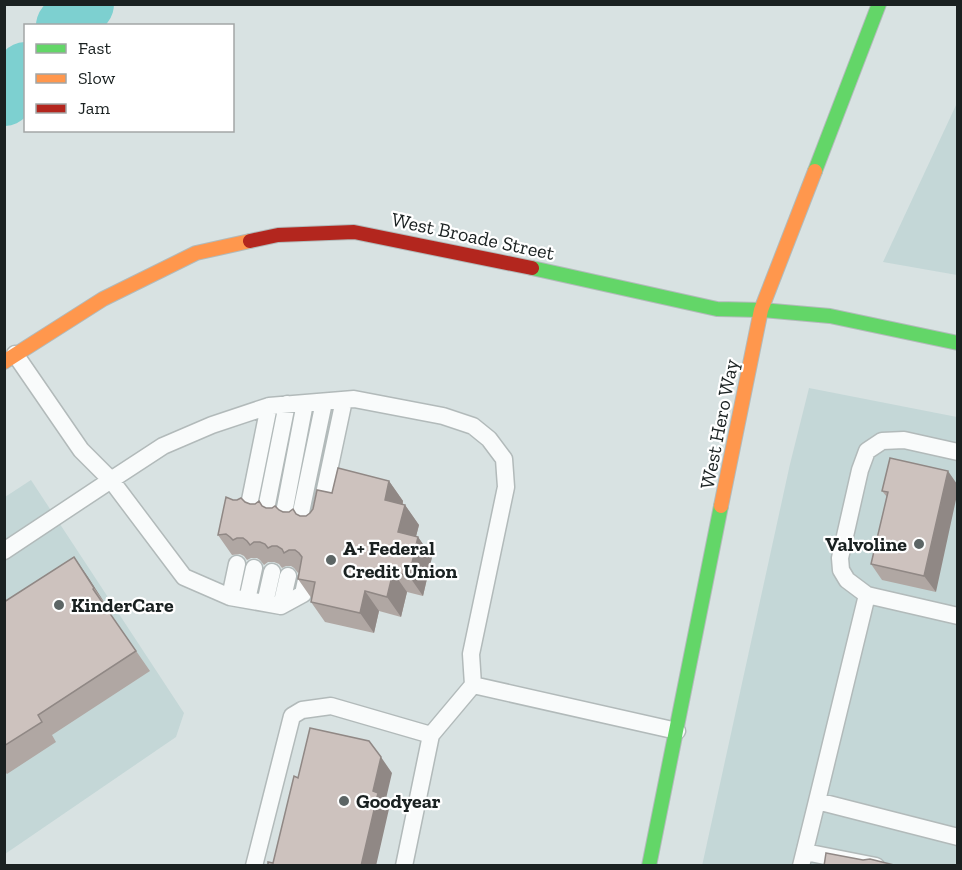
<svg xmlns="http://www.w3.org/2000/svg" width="962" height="870" font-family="'Zilla Slab',serif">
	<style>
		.built { fill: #c4d7d7 }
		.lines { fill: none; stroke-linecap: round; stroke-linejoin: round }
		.river { stroke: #7dd0d0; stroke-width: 60 }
		.lane-casing { stroke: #b2baba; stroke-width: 19 }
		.fast-casing { stroke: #b2baba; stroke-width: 16 }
		.slow-casing { stroke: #b2baba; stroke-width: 16 }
		.jam-casing { stroke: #b2baba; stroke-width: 16 }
		.lane { stroke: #f9fbfb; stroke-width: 16 }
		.fast { stroke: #63d668; stroke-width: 14 }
		.slow { stroke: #ff974d; stroke-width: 14 }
		.jam { stroke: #b3261e; stroke-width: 14 }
		.wall { fill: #b0a7a3 }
		.shaded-wall { fill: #908885 }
		.building { fill: #cdc2be; stroke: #908885; stroke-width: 1.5 }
		.poi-dot { fill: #5c6565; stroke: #fff; stroke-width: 2 }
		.labels { text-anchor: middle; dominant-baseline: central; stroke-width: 4.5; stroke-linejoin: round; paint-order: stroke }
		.street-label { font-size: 20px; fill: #1a2121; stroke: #fff }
		.poi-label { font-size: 20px; font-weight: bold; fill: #1a2121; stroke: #fff; text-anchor: start }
	</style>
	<rect width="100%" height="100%" fill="#d8e2e2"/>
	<!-- built -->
	<path class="built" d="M 957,103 L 957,275 L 883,262 Z
		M 809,388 L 957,417 L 957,865 L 702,866 L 790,464 Z
		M 31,480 L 184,713 L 176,737 L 5,854 L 5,497 Z"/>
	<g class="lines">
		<!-- river -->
		<path class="river" d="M 66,26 L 84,4
			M 4,96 L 26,72"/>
		<!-- lane casing -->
		<g class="lane-casing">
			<path id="lane" d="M 15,354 L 81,450 L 111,480 L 163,446 L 212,425 L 269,406 L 354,399 L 443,416 L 473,426 L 489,439 L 504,459 L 506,487 L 471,654 L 473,685 L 677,731
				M 958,452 L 904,440 L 882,441 L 867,451 L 860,470 L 840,558 L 841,570 L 847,580 L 867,595 L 958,616
				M 248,510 L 269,406
				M 320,513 L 344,400
				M 265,514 L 287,404
				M 283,518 L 305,403
				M 299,522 L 324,402
				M 4,551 L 111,480 L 184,577 L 230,597 L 281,606 L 303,594 L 306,580
				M 230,597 L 237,564
				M 247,600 L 254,568
				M 265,603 L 272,572
				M 281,606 L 288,576
				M 817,801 L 867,595
				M 805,852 L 876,866
				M 254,866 L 292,716 L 302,710 L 331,706 L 431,735
				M 404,866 L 431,735 L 473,685
				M 801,866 L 817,801 L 958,837"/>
		</g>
		<!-- fast casing -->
		<g class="fast-casing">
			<path id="fast" d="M 815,171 L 879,4
				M 532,268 L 717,309 L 761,310 L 830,316 L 958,343
				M 649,866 L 721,506"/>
		</g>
		<!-- slow casing -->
		<g class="slow-casing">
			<path id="slow" d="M 4,362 L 103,299 L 196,253 L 250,241
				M 721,506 L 761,310 L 815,171"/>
		</g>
		<!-- jam casing -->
		<g class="jam-casing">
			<path id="jam" d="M 250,241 L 278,235 L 354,232 L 532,268"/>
		</g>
		<!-- lane -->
		<use href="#lane" class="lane"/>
		<!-- fast -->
		<use href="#fast" class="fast"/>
		<!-- slow -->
		<use href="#slow" class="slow"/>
		<!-- jam -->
		<use href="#jam" class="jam"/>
	</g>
	<!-- wall -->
	<path class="wall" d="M 890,458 L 936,592 L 882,580 L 871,564 L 887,497 L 882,491 Z
		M 389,481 L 403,501 L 403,505 L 405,505 L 419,525 L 416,536 L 418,537 L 432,557 L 423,596 L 407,592 L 401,617 L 379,611 L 374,633 L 325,622 L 311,602 L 312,599 L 298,579 L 299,572 L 298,573 L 294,568 L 291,566 L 286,566 L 282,568 L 279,564 L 274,562 L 268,562 L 264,565 L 260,560 L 257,558 L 251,558 L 247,560 L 244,556 L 240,554 L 232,555 L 218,535 L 233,500 L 245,502 L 250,504 L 263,506 L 266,508 L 297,514 L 300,516 L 306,516 L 310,513 L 332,493 Z
		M 74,557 L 108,608 L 107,609 L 150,671 L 52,735 L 56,742 L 7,774 L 4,771 L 4,602 Z"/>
	<!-- shaded-wall -->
	<path class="shaded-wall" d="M 948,471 L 957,484 L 957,495 L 936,592 L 924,576 Z
		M 389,481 L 403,501 L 399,520 L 385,500 Z
		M 405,505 L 419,525 L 412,552 L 398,532 Z
		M 418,537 L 432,557 L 423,596 L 409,576 Z
		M 74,557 L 88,577 L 108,608 L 94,588 Z
		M 393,572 L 407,592 L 401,617 L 387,597 Z
		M 365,591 L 379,611 L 374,633 L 360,613 Z
		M 381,757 L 392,773 L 385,803 L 389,809 L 376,866 L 361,866 L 373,791 Z"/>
	<!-- building -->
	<path class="building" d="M 890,458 L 948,471 L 924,576 L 871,564 L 888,492 L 882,491 Z
		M 338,468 L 389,481 L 385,500 L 405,505 L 398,532 L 418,537 L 409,576 L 393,572 L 387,597 L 365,591 L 360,613 L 311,602 L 315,582 L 298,579 L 302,557 L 299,553 L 295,550 L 289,550 L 284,553 L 282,549 L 277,546 L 272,546 L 268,548 L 265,544 L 260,542 L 254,542 L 250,545 L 247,541 L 243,538 L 237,538 L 233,540 L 230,537 L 226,534 L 218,535 L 226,497 L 233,500 L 237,500 L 241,498 L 245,502 L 250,504 L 255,504 L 259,501 L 262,506 L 266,508 L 272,508 L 275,506 L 279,510 L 283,512 L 289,512 L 293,509 L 296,514 L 300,516 L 306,516 L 310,513 L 313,509 L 317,490 L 332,493 Z
		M 74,557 L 94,588 L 93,589 L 136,651 L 38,715 L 42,722 L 4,746 L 4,602 Z
		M 310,728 L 369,741 L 381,757 L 373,791 L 378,793 L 361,866 L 268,866 L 268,862 L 273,863 L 294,776 L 298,778 Z
		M 826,853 L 863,860 L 870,859 L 898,866 L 824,866 Z"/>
	<!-- markers -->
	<g class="poi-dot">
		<circle cx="919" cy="544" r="6"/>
		<circle cx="331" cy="560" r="6"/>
		<circle cx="59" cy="605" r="6"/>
		<circle cx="344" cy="801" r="6"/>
	</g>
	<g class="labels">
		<!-- street labels -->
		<g class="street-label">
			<text transform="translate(473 236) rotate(12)">West Broade Street</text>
			<text transform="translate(719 424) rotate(-79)">West Hero Way</text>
		</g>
		<!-- poi labels -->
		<g class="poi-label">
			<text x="907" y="544" text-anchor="end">Valvoline</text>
			<text x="343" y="548">A+ Federal<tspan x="343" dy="23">Credit Union</tspan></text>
			<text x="71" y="605">KinderCare</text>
			<text x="356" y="801">Goodyear</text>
		</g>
	</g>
	<!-- border -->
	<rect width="962" height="870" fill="none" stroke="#1a2121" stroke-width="12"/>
	<!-- legend -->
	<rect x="24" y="24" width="210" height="108" fill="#ffffff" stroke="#a3a6a6" stroke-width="1.5"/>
	<rect x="36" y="44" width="30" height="9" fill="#63d668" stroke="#a3a6a6" stroke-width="1.5"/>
	<text x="78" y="54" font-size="18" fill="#1a2121">Fast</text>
	<rect x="36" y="74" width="30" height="9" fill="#ff974d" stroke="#a3a6a6" stroke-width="1.5"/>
	<text x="78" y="84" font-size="18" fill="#1a2121">Slow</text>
	<rect x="36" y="104" width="30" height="9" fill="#b3261e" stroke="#a3a6a6" stroke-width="1.5"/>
	<text x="78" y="114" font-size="18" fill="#1a2121">Jam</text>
</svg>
